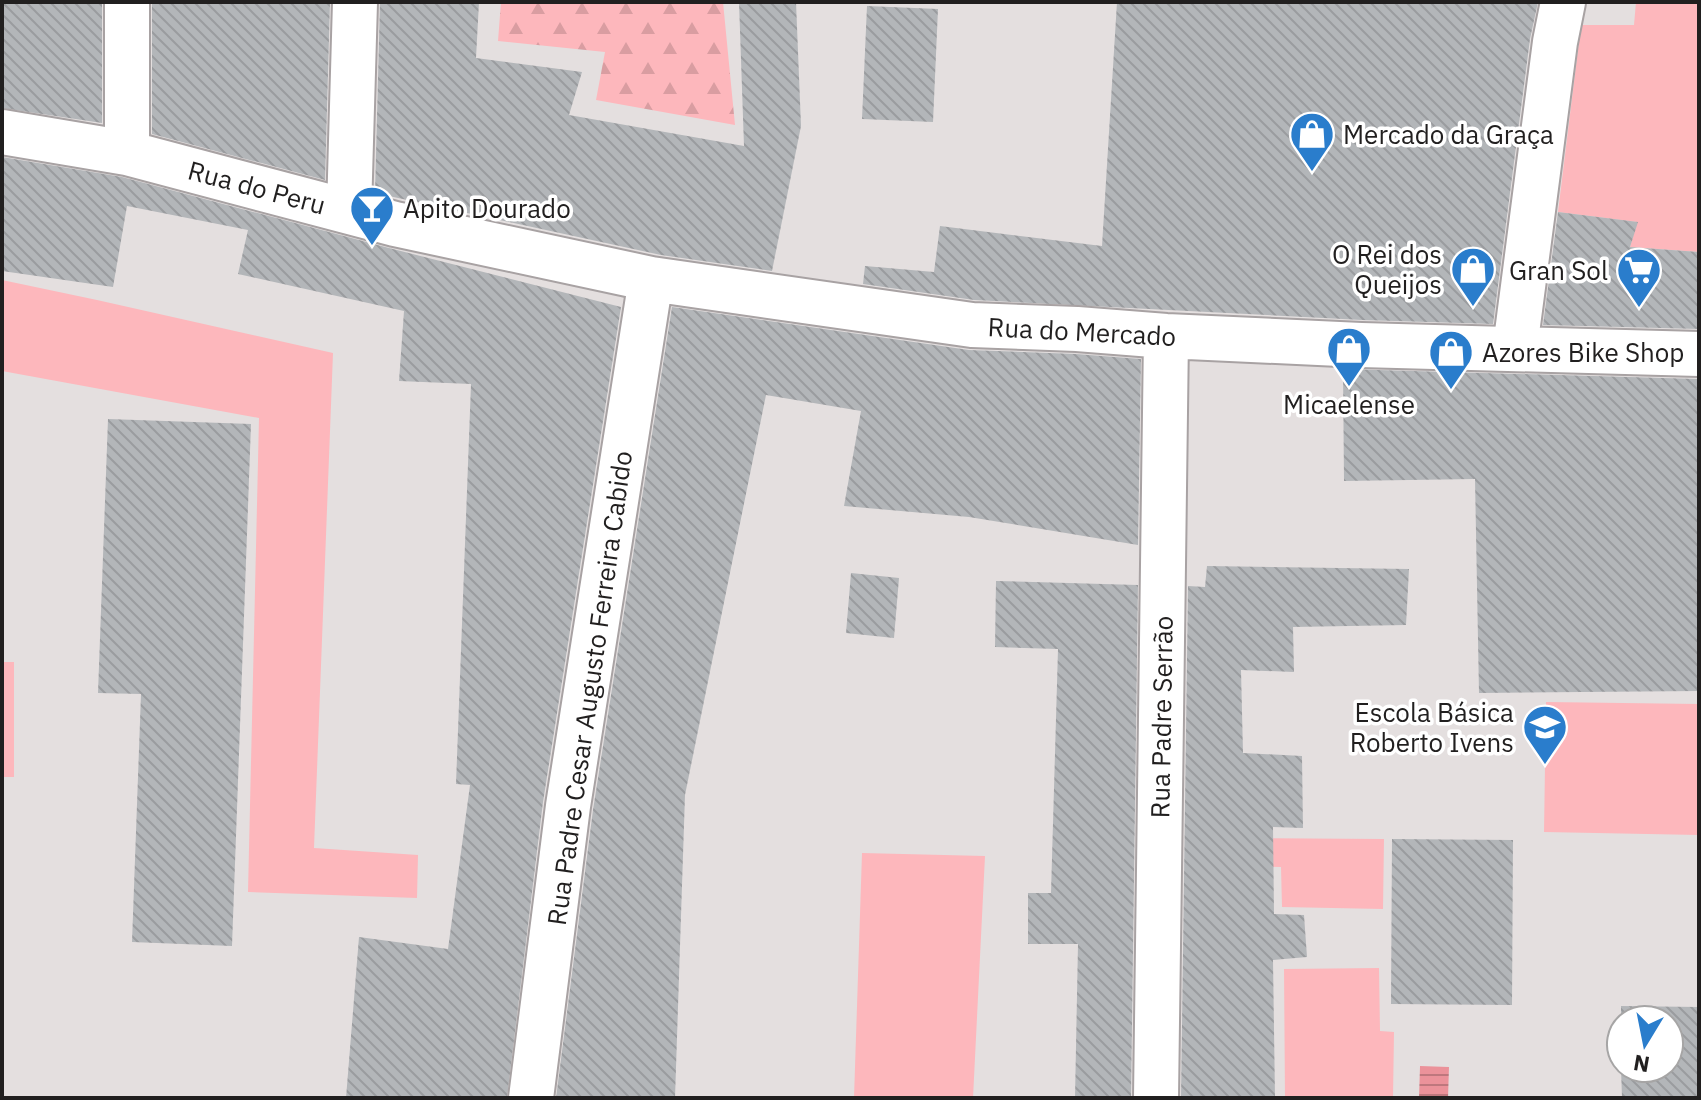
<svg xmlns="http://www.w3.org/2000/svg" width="1701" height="1100" font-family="'IBM Plex Sans',sans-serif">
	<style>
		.green { fill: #fdb7bc }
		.forest { fill: url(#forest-firs) }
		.water { fill: url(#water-rules) }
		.building { fill: url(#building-back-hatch) }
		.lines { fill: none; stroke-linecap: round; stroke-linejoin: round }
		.minor-casing { stroke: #a8a2a3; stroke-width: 48 }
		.minor { stroke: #fff; stroke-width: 44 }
		.labels { text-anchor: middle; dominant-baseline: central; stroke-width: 7; stroke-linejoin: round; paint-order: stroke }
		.poi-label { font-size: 26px; fill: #211f1f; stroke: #fff; text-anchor: start }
		.street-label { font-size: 26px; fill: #211f1f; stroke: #fff }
	</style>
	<defs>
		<pattern id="forest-firs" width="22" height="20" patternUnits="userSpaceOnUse" patternTransform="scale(2)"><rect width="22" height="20" fill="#fdb7bc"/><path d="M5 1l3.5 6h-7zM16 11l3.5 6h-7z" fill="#d99da1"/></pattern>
		<pattern id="water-rules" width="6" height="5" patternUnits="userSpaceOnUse" patternTransform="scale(2)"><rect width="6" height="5" fill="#eb929a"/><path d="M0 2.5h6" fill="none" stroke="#be777d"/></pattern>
		<pattern id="building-back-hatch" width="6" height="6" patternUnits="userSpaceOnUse" patternTransform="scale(2)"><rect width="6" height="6" fill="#b3b6b9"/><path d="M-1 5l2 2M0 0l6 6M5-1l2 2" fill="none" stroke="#9a9c9f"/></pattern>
	</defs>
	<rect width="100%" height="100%" fill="#e4dfdf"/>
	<!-- green -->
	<path class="green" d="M 1636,2 L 1699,2 L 1699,252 L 1630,247 L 1637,222 L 1558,212 L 1581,25 L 1634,25 Z
		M 2,280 L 97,300 L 333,353 L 314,848 L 418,855 L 417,898 L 248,892 L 259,418 L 2,371 Z
		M 2,662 L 14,662 L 14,777 L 2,777 Z
		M 1546,702 L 1699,704 L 1699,835 L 1544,832 Z
		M 1231,838 L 1384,839 L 1383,909 L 1282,907 L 1281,867 L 1232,866 Z
		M 862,853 L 985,856 L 973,1098 L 854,1098 Z
		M 1379,968 L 1380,1031 L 1394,1032 L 1393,1098 L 1285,1098 L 1284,969 Z"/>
	<!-- forest -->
	<path class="forest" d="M 501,2 L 723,2 L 735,125 L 596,100 L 605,52 L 498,41 Z"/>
	<!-- water -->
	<path class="water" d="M 1420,1066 L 1449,1067 L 1448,1098 L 1419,1098 Z"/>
	<!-- building -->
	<path class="building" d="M 2,2 L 102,2 L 102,123 L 2,108 Z
		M 152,2 L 330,2 L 325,180 L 152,134 Z
		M 380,2 L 479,2 L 476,58 L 582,72 L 569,115 L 744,146 L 739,2 L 796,2 L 801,126 L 772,271 L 661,255 L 375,193 Z
		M 1117,2 L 1538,2 L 1530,39 L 1493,324 L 1362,320 L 974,300 L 863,284 L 865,266 L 934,272 L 940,226 L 1102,246 Z
		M 867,6 L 938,9 L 933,122 L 862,119 Z
		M 2,157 L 122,177 L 389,248 L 621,307 L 543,802 L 507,1098 L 346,1098 L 359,937 L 448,949 L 470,785 L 456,784 L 471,384 L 399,381 L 404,311 L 238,274 L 248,230 L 127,206 L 113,287 L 2,271 Z
		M 1558,212 L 1638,222 L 1630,247 L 1699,252 L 1699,329 L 1543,325 Z
		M 672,307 L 969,350 L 1076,354 L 1141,359 L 1138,545 L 969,517 L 844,506 L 861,411 L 766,395 L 685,795 L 675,1098 L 556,1098 L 593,810 Z
		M 1343,369 L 1699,379 L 1699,691 L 1479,693 L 1475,479 L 1344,481 Z
		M 108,419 L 251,424 L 232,946 L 132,942 L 141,694 L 98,693 Z
		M 1207,566 L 1409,569 L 1406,625 L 1293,627 L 1294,672 L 1241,670 L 1243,753 L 1302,756 L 1303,828 L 1273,827 L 1274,914 L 1304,915 L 1307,957 L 1273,960 L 1275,1098 L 1181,1098 L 1188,586 L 1205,587 Z
		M 851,573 L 899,578 L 894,638 L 846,633 Z
		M 996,581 L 1138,585 L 1131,1098 L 1075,1098 L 1078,944 L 1028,944 L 1028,893 L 1051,893 L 1058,649 L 995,647 Z
		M 1392,839 L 1513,840 L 1512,1005 L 1391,1004 Z
		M 1621,1006 L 1699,1007 L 1699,1098 L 1622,1098 L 1621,1068 L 1669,1068 L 1669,1020 L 1621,1020 Z"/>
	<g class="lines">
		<!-- minor casing -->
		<g class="minor-casing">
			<path id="minor" d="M 2,132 L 127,153 L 395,224 L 651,279 L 972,325 L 1077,329 L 1166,336 L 1361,345 L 1699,354
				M 127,153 L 127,2
				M 349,211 L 355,2
				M 1515,348 L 1555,42 L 1563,2
				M 531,1098 L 568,806 L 651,279
				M 1156,1098 L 1166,336"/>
		</g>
		<!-- minor -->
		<use href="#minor" class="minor"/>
	</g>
	<!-- icons -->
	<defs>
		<g id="shop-pin" transform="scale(2.3)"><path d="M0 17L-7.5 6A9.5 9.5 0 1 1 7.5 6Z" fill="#2a7dcc" stroke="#fff"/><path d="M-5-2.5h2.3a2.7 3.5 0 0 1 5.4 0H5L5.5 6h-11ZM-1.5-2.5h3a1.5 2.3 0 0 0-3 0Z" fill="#fff"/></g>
		<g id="bar-pin" transform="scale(2.3)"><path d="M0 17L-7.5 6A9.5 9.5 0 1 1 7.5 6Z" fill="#2a7dcc" stroke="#fff"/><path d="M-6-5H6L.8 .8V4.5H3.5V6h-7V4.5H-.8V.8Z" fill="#fff"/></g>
		<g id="supermarket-pin" transform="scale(2.3)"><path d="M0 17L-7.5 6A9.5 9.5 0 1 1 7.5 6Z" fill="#2a7dcc" stroke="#fff"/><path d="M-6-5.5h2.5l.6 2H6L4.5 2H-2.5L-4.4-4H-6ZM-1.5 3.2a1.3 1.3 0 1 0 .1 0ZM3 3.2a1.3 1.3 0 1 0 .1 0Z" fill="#fff"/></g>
		<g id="school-pin" transform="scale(2.3)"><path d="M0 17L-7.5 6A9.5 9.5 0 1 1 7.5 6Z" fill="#2a7dcc" stroke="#fff"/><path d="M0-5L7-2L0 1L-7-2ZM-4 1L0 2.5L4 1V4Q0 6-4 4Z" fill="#fff"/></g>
	</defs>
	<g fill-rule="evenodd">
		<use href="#shop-pin" x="1312" y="134"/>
		<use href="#bar-pin" x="372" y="208"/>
		<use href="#shop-pin" x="1473" y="269"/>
		<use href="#supermarket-pin" x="1639" y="270"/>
		<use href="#shop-pin" x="1349" y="349"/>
		<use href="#shop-pin" x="1451" y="352"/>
		<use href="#school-pin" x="1545" y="727"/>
	</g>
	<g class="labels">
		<!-- poi labels -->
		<g class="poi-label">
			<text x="1343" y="134">Mercado da Graça</text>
			<text x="403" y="208">Apito Dourado</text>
			<text x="1442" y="254" text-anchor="end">O Rei dos<tspan x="1442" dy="30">Queijos</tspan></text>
			<text x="1608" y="270" text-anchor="end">Gran Sol</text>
			<text x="1482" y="352">Azores Bike Shop</text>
			<text x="1349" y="404" text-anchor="middle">Micaelense</text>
			<text x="1514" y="712" text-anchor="end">Escola Básica<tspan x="1514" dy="30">Roberto Ivens</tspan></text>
		</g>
		<!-- street labels -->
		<g class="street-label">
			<text transform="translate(257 187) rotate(15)">Rua do Peru</text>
			<text transform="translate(1082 331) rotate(3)">Rua do Mercado</text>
			<text transform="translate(589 688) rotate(-82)">Rua Padre Cesar Augusto Ferreira Cabido</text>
			<text transform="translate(1161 717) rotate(-89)">Rua Padre Serrão</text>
		</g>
	</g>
	<!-- border -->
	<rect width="1701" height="1100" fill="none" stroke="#211f1f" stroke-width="8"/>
	<!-- north arrow -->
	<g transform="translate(1645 1044) rotate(190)"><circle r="38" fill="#ffffff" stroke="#a6a5a5" stroke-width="2"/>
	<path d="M0-6L14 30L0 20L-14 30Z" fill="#2a7dcc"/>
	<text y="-12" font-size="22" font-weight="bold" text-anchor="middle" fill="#211f1f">N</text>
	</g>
</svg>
